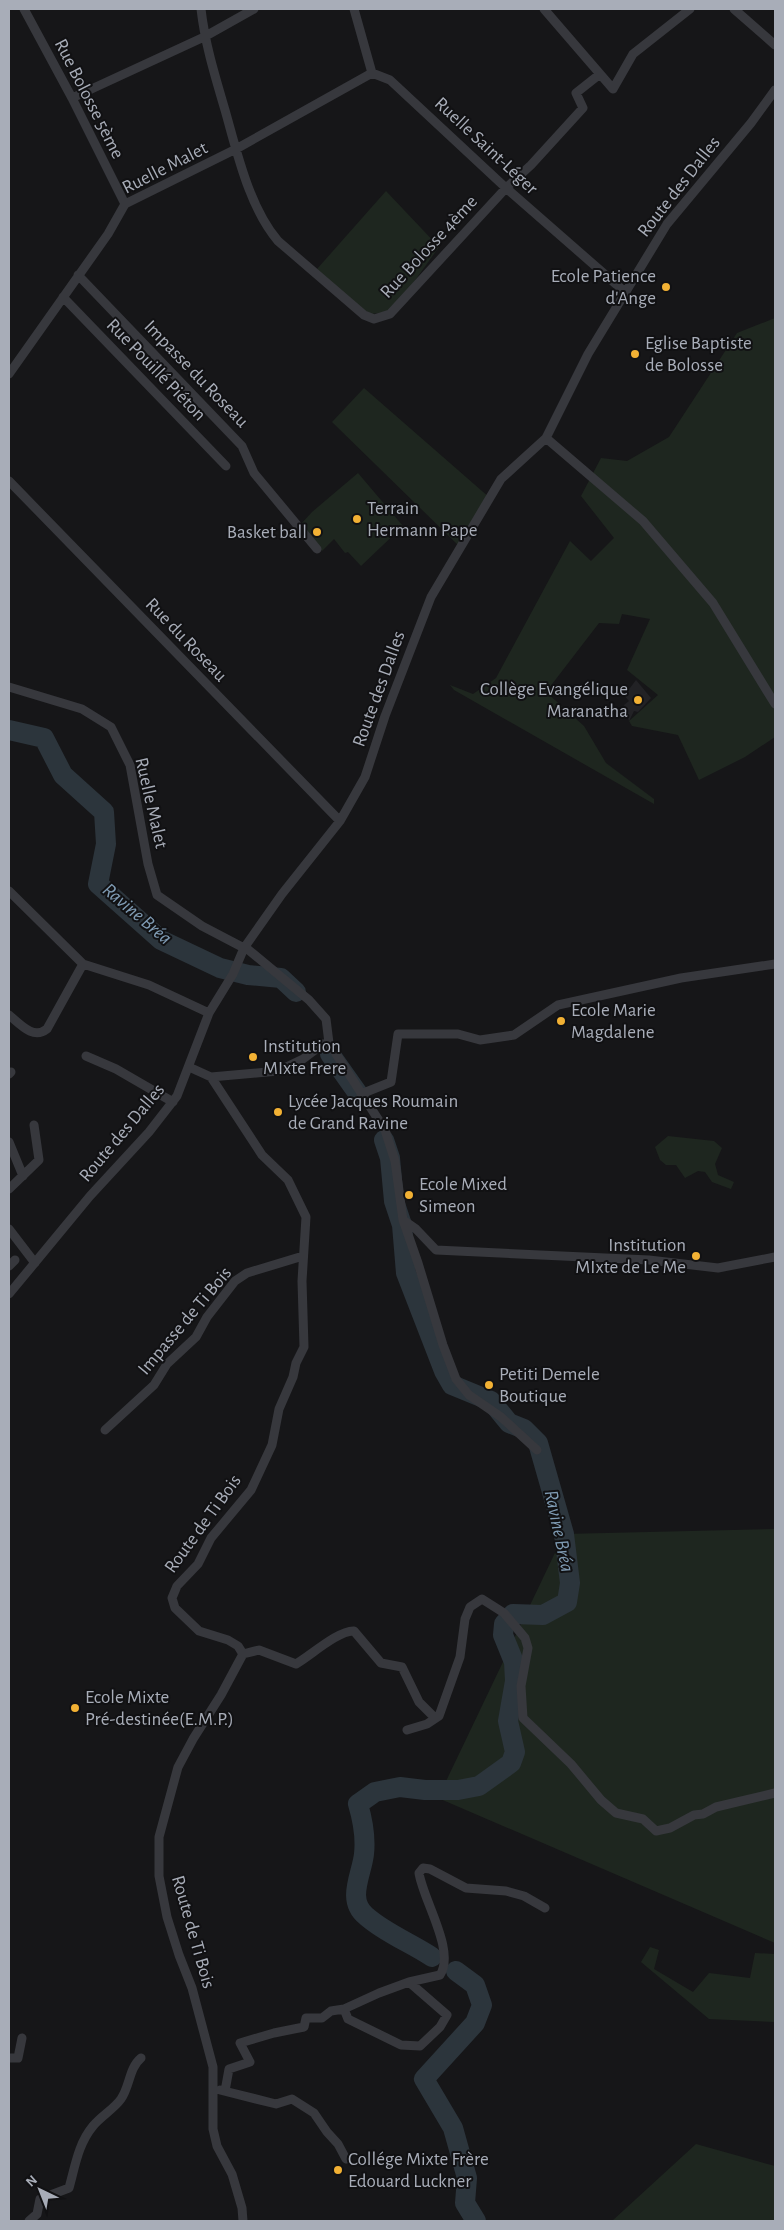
<svg xmlns="http://www.w3.org/2000/svg" width="784" height="2230" font-family="'Alegreya Sans',sans-serif">
	<style>
		.built { fill: #222225 }
		.green { fill: #1e261f }
		.lines { fill: none; stroke-linecap: round; stroke-linejoin: round }
		.river { stroke: #2c353c; stroke-width: 20 }
		.minor { stroke: #37383d; stroke-width: 9 }
		.poi-dot { fill: #f2b134; stroke: #111113; stroke-width: 2 }
		.labels { text-anchor: middle; dominant-baseline: central; stroke-width: 4; stroke-linejoin: round; paint-order: stroke }
		.street-label { font-size: 19px; fill: #a8adb8; stroke: #111113 }
		.poi-label { font-size: 19px; fill: #a8adb8; stroke: #111113; text-anchor: start }
		.water-label { font-size: 20px; font-style: italic; fill: #7f9bb3; stroke: #111113 }
	</style>
	<rect width="100%" height="100%" fill="#161618"/>
	<!-- built -->
	<path class="built" d="M 636,680 L 651,698 L 638,712 L 634,711 L 629,721 L 624,705 L 629,701 L 622,693 L 630,688 Z"/>
	<!-- green -->
	<path class="green" d="M 386,191 L 439,247 L 393,311 L 364,315 L 317,269 Z
		M 775,318 L 775,737 L 745,757 L 699,780 L 678,735 L 632,726 L 629,721 L 658,695 L 627,670 L 650,619 L 622,614 L 619,624 L 599,623 L 546,692 L 584,726 L 606,763 L 654,799 L 654,804 L 454,690 L 450,685 L 473,694 L 496,678 L 570,541 L 591,561 L 614,538 L 581,496 L 601,458 L 627,461 L 669,437 L 737,333 Z
		M 364,388 L 490,498 L 458,545 L 332,422 Z
		M 358,473 L 403,526 L 361,566 L 348,552 L 345,553 L 334,539 L 322,551 L 301,524 L 312,512 Z
		M 668,1136 L 714,1141 L 722,1148 L 715,1164 L 718,1175 L 734,1182 L 731,1189 L 712,1182 L 705,1172 L 698,1171 L 685,1178 L 676,1165 L 666,1165 L 660,1160 L 655,1147 Z
		M 775,1529 L 775,1943 L 438,1798 L 564,1534 Z
		M 650,1947 L 659,1950 L 654,1969 L 693,1992 L 709,1973 L 750,1978 L 755,1953 L 775,1954 L 775,2022 L 709,2019 L 641,1962 Z
		M 696,2144 L 775,2166 L 775,2221 L 612,2221 Z"/>
	<g class="lines">
		<!-- river -->
		<path class="river" d="M 9,730 L 44,738 L 63,775 L 104,812 L 106,844 L 98,884 L 161,940 L 220,968 L 248,975 L 281,978 L 296,992
			M 330,1054 L 359,1095
			M 384,1140 L 390,1158 L 394,1201 L 402,1225 L 406,1273 L 444,1371 L 452,1385 L 491,1401 L 509,1423 L 524,1429 L 538,1443 L 564,1534 L 570,1583 L 567,1602 L 543,1615 L 513,1614 L 504,1624 L 503,1635 L 514,1662 L 515,1681 L 508,1721 L 515,1752 L 511,1763 L 479,1786 L 458,1790 L 425,1790 L 400,1787 L 375,1792 L 358,1804 C 363,1821 366,1836 364,1854 C 362,1874 346,1900 366,1916 C 385,1933 411,1943 432,1957
			M 456,1971 L 475,1985 L 482,2005 L 475,2023 L 424,2079 L 453,2128 L 467,2178 L 465,2203 L 476,2221"/>
		<!-- minor -->
		<path class="minor" d="M 24,9 L 72,98 L 125,204
			M 201,9 C 205,44 215,76 225,110 C 237,152 249,207 278,241 L 364,315 L 374,319 L 390,314 L 506,188 L 531,165 L 583,108 L 576,93 L 600,74
			M 354,9 L 372,73
			M 544,9 L 613,89 L 633,54 L 690,9
			M 734,9 L 775,45
			M 372,73 L 390,80 L 506,188 L 625,292
			M 72,98 L 204,37 L 254,9
			M 78,275 L 242,446 L 254,473 L 317,549
			M 63,297 L 226,466
			M 9,374 L 108,234 L 125,204 L 236,149 L 372,73
			M 546,438 L 643,521 L 713,603 L 775,704
			M 9,481 L 340,821
			M 9,687 L 82,709 L 111,727 L 130,765 L 148,864 L 157,895 L 202,926 L 244,948
			M 9,891 L 83,964 L 149,985 L 209,1013
			M 245,947 L 309,1000 L 326,1019 L 329,1043
			M 9,1015 C 20,1024 33,1040 47,1029 L 83,964
			M 86,1056 L 116,1069 L 173,1102
			M 189,1067 L 211,1077 L 278,1071 L 303,1059 L 323,1044 L 329,1043 L 385,1130 L 395,1161 L 403,1220 L 416,1229 L 436,1250 L 649,1260 L 718,1268 L 775,1257
			M 9,1074 L 11,1072
			M 211,1077 L 262,1155 L 288,1180 L 306,1217 L 302,1281 L 304,1347 L 296,1363 L 293,1377 L 279,1409 L 272,1445 L 251,1490 L 211,1538 L 198,1564 L 177,1586 L 172,1598 L 175,1608 L 199,1631 L 228,1640 L 238,1646 L 243,1654 L 221,1695 L 193,1739 L 178,1767 L 159,1837 L 159,1876 L 167,1917 L 179,1955 L 192,1988 L 213,2067 L 213,2129 L 217,2146 L 232,2174 L 242,2208 L 243,2221
			M 361,1094 L 391,1082 L 398,1034 L 458,1034 L 480,1040 L 514,1035 L 558,1005 L 681,978 L 775,964
			M 9,1142 L 23,1176
			M 9,1189 L 39,1160 L 34,1125
			M 403,1220 L 418,1263 L 443,1345 L 456,1379 L 469,1395 L 501,1417 L 537,1450
			M 9,1229 L 35,1263
			M 9,1266 L 15,1260
			M 9,1294 L 90,1196 L 149,1132 L 177,1096 L 209,1013 L 233,974 L 244,948 L 282,894 L 340,821 L 365,777 L 385,716 L 431,597 L 501,479 L 546,438 L 588,354 L 667,224 L 751,123 L 775,90
			M 105,1430 L 154,1385 L 167,1364 L 196,1337 L 207,1317 L 235,1281 L 247,1273 L 303,1256
			M 243,1654 L 259,1650 L 296,1664 C 310,1656 339,1630 354,1631 L 381,1663 L 402,1667 L 419,1702 L 435,1718
			M 407,1730 L 427,1724 L 439,1716 L 460,1657 L 465,1619 L 470,1607 L 482,1599 L 504,1613 L 525,1638 L 528,1648 L 521,1686 L 523,1718 L 571,1764 L 601,1800 L 616,1813 L 643,1819 L 656,1831 L 670,1828 L 694,1815 L 703,1814 L 716,1807 L 775,1793
			M 344,2009 L 348,2019 L 401,2045 L 420,2046 L 440,2027 L 447,2015 L 409,1982
			M 9,2058 L 18,2058 L 22,2038
			M 220,2090 L 276,2104 L 292,2099 L 314,2113 L 327,2132 L 338,2144 L 346,2159
			M 225,2091 L 229,2069 L 250,2062 L 240,2043 L 274,2033 L 304,2027 L 306,2018 L 322,2018 L 331,2011 L 344,2009 L 379,1993 L 409,1982 L 440,1975 C 456,1951 423,1900 419,1873 L 423,1868 L 430,1869 L 466,1888 L 506,1891 L 524,1896 L 545,1908
			M 29,2221 L 37,2214 L 40,2199 L 69,2188 C 75,2167 78,2144 93,2126 C 101,2116 114,2109 121,2099 C 130,2086 129,2068 141,2058"/>
	</g>
	<!-- markers -->
	<g class="poi-dot">
		<circle cx="666" cy="287" r="5"/>
		<circle cx="635" cy="354" r="5"/>
		<circle cx="357" cy="519" r="5"/>
		<circle cx="317" cy="532" r="5"/>
		<circle cx="638" cy="700" r="5"/>
		<circle cx="561" cy="1021" r="5"/>
		<circle cx="253" cy="1057" r="5"/>
		<circle cx="278" cy="1112" r="5"/>
		<circle cx="409" cy="1195" r="5"/>
		<circle cx="696" cy="1256" r="5"/>
		<circle cx="489" cy="1385" r="5"/>
		<circle cx="75" cy="1708" r="5"/>
		<circle cx="338" cy="2170" r="5"/>
	</g>
	<g class="labels">
		<!-- street labels -->
		<g class="street-label">
			<text transform="translate(89 99) rotate(63)">Rue Bolosse 5ème</text>
			<text transform="translate(486 146) rotate(43)">Ruelle Saint-Léger</text>
			<text transform="translate(165 168) rotate(-27)">Ruelle Malet</text>
			<text transform="translate(679 187) rotate(-52)">Route des Dalles</text>
			<text transform="translate(429 247) rotate(-47)">Rue Bolosse 4ème</text>
			<text transform="translate(156 370) rotate(46)">Rue Pouillé Piéton</text>
			<text transform="translate(196 374) rotate(46)">Impasse du Roseau</text>
			<text transform="translate(186 640) rotate(46)">Rue du Roseau</text>
			<text transform="translate(379 689) rotate(-70)">Route des Dalles</text>
			<text transform="translate(151 803) rotate(77)">Ruelle Malet</text>
			<text transform="translate(122 1133) rotate(-50)">Route des Dalles</text>
			<text transform="translate(185 1321) rotate(-50)">Impasse de Ti Bois</text>
			<text transform="translate(203 1524) rotate(-54)">Route de Ti Bois</text>
			<text transform="translate(193 1932) rotate(74)">Route de Ti Bois</text>
		</g>
		<!-- poi labels -->
		<g class="poi-label">
			<text x="656" y="276" text-anchor="end">Ecole Patience<tspan x="656" dy="22">d'Ange</tspan></text>
			<text x="645" y="343">Eglise Baptiste<tspan x="645" dy="22">de Bolosse</tspan></text>
			<text x="367" y="508">Terrain<tspan x="367" dy="22">Hermann Pape</tspan></text>
			<text x="307" y="532" text-anchor="end">Basket ball</text>
			<text x="628" y="689" text-anchor="end">Collège Evangélique<tspan x="628" dy="22">Maranatha</tspan></text>
			<text x="571" y="1010">Ecole Marie<tspan x="571" dy="22">Magdalene</tspan></text>
			<text x="263" y="1046">Institution<tspan x="263" dy="22">MIxte Frere</tspan></text>
			<text x="288" y="1101">Lycée Jacques Roumain<tspan x="288" dy="22">de Grand Ravine</tspan></text>
			<text x="419" y="1184">Ecole Mixed<tspan x="419" dy="22">Simeon</tspan></text>
			<text x="686" y="1245" text-anchor="end">Institution<tspan x="686" dy="22">MIxte de Le Me</tspan></text>
			<text x="499" y="1374">Petiti Demele<tspan x="499" dy="22">Boutique</tspan></text>
			<text x="85" y="1697">Ecole Mixte<tspan x="85" dy="22">Pré-destinée(E.M.P.)</tspan></text>
			<text x="348" y="2159">Collége Mixte Frère<tspan x="348" dy="22">Edouard Luckner</tspan></text>
		</g>
		<!-- water labels -->
		<g class="water-label">
			<text transform="translate(137 914) rotate(40)">Ravine Bréa</text>
			<text transform="translate(559 1531) rotate(78)">Ravine Bréa</text>
		</g>
	</g>
	<!-- border -->
	<rect width="784" height="2230" fill="none" stroke="#a8adb8" stroke-width="20"/>
	<!-- north arrow -->
	<g transform="translate(40 2190) rotate(317)" stroke="#111113" stroke-width="4" paint-order="stroke">
	<path d="M0-4L9 19L0 12L-9 19Z" fill="#a8adb8"/>
	<text y="-8" font-size="14" font-weight="bold" text-anchor="middle" fill="#a8adb8">N</text>
	</g>
</svg>
